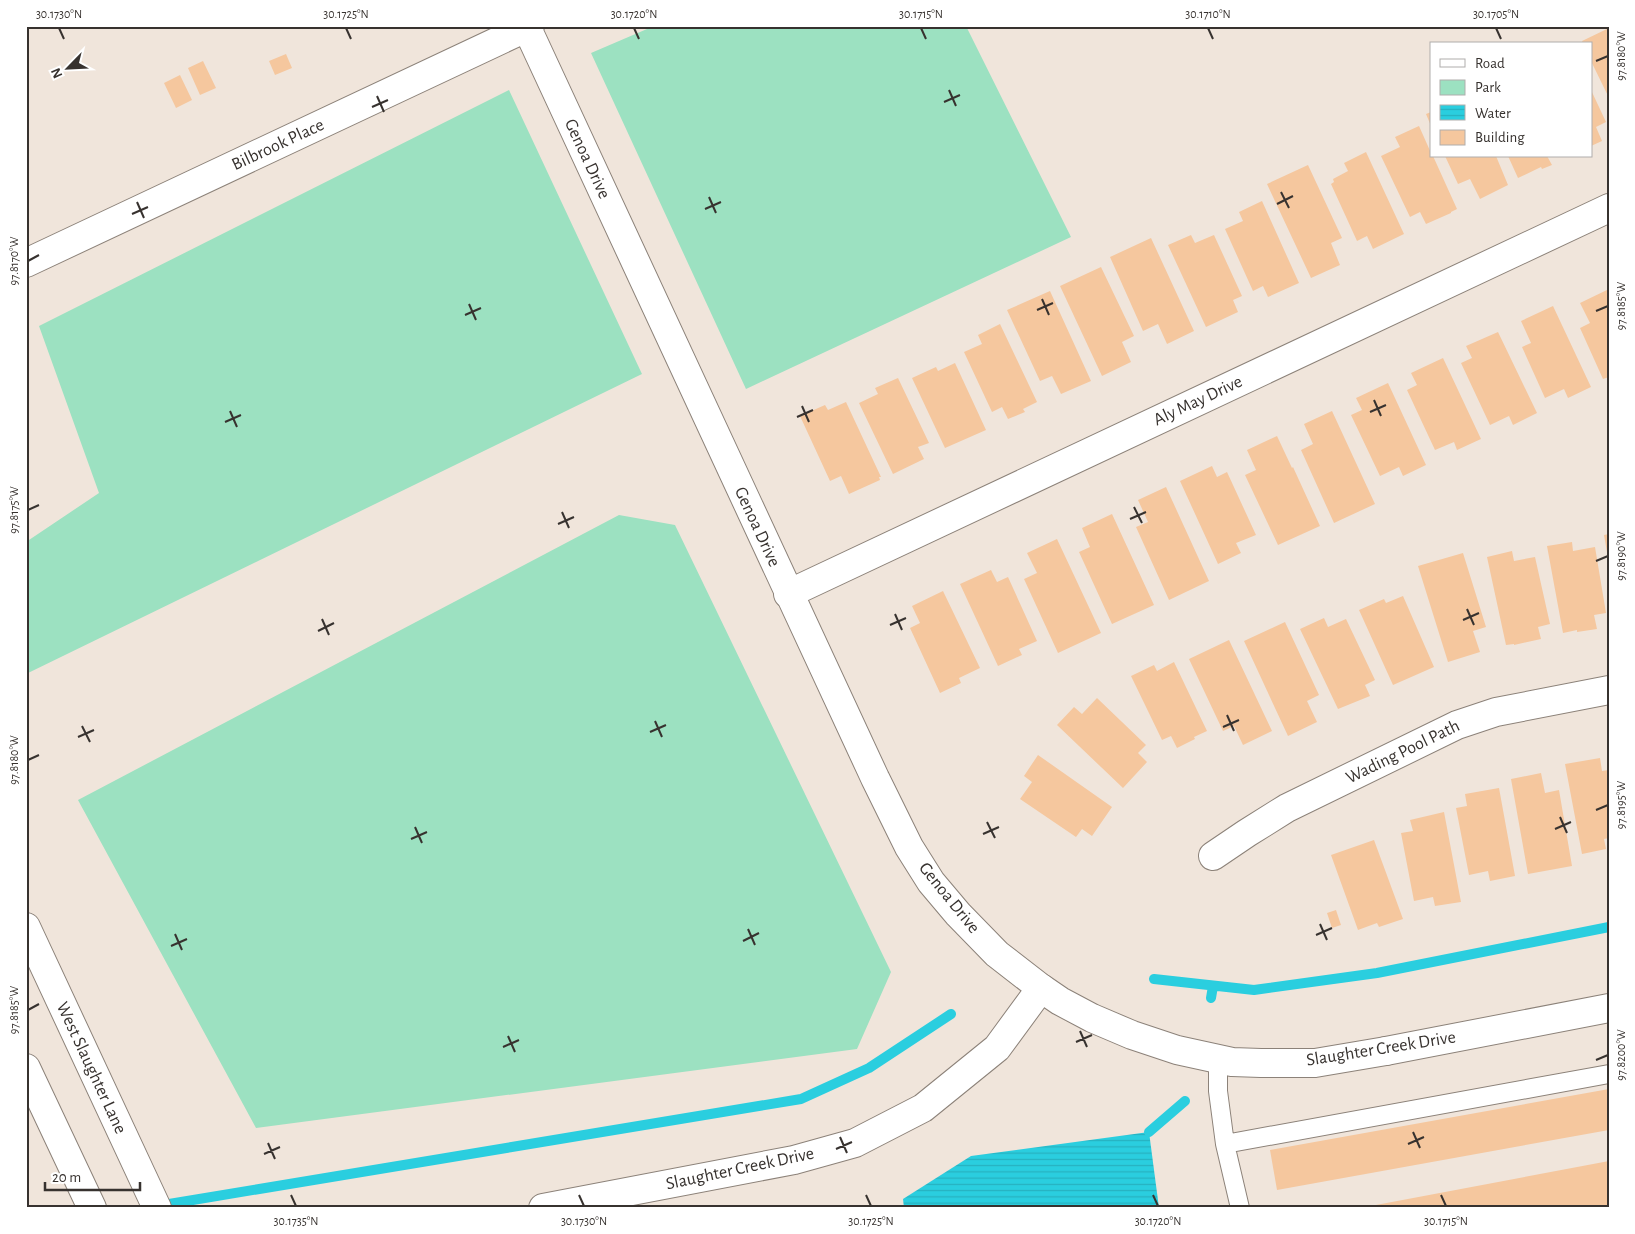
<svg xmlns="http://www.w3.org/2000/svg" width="1635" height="1234" font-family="'Alegreya Sans',sans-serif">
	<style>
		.green { fill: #9ce1c1 }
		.water { fill: url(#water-rules) }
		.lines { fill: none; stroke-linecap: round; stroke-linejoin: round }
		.stream { stroke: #2acedf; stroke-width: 10 }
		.building { fill: #f5c79e }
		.service-casing { stroke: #8c8279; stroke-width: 20 }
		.minor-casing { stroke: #8c8279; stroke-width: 30 }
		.tertiary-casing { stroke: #8c8279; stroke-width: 30 }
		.primary-casing { stroke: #8c8279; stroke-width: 30 }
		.service { stroke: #fff; stroke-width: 18 }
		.minor { stroke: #fff; stroke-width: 28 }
		.tertiary { stroke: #fff; stroke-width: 28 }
		.primary { stroke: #fff; stroke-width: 28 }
		.ticks { fill: none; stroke: #37322f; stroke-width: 2 }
		.labels { text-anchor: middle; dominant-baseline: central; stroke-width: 4.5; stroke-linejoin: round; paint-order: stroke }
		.street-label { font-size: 18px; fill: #37322f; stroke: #fff }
		.neatline { fill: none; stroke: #37322f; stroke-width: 2 }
		.ticks-label { font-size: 12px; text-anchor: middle; fill: #37322f }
	</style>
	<defs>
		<pattern id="water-rules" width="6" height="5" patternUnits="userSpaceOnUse" patternTransform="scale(1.25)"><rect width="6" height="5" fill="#2acedf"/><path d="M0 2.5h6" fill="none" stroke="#26b1c0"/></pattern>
	</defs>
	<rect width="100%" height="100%" fill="#f0e5db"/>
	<!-- green -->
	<path class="green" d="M 654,26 L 966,26 L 1071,237 L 746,389 L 591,53 Z
		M 509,90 L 642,374 L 26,674 L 26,542 L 99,493 L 39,326 Z
		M 619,515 L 675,525 L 891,972 L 857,1049 L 256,1128 L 78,800 Z"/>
	<!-- water -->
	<path class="water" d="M 1149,1132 L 1159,1208 L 904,1208 L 903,1199 L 971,1156 Z"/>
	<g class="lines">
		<!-- stream -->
		<path class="stream" d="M 1154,979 L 1254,990 L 1377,973 L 1609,927
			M 1211,998 L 1213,986
			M 1149,1132 L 1185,1101
			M 157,1206 L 801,1099 L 869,1068 L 951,1014"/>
	</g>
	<!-- building -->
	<path class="building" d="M 1609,28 L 1609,98 L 1591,61 L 1591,44 L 1583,44 L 1582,41 Z
		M 286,54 L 292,68 L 275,75 L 269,61 Z
		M 203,61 L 216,88 L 200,95 L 188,68 Z
		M 180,75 L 192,100 L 176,108 L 164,83 Z
		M 1591,90 L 1606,122 L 1596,127 L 1602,141 L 1591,146 Z
		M 1431,112 L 1431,126 L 1426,114 Z
		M 1419,126 L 1431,153 L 1431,156 L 1433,156 L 1457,209 L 1451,212 L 1451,213 L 1426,224 L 1420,212 L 1410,217 L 1381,156 L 1400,147 L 1395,137 Z
		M 1366,152 L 1404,234 L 1373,249 L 1367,236 L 1357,241 L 1331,184 L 1334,182 L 1333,179 L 1348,171 L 1344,163 Z
		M 1445,156 L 1496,156 L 1508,185 L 1480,199 L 1470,179 L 1458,184 Z
		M 1508,156 L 1547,156 L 1552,165 L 1542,169 L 1541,167 L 1518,178 Z
		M 1308,165 L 1342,238 L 1331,243 L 1340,265 L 1311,278 L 1267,184 Z
		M 1262,201 L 1299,283 L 1268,297 L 1263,286 L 1253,291 L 1225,229 L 1243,221 L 1239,212 Z
		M 1191,235 L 1195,243 L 1214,235 L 1242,296 L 1233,300 L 1238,312 L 1206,327 L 1168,245 Z
		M 1151,238 L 1194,331 L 1167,344 L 1158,324 L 1143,331 L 1110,257 Z
		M 1101,267 L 1134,336 L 1122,342 L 1131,362 L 1102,376 L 1060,286 Z
		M 1609,289 L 1609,377 L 1603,379 L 1580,328 L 1590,323 L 1580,303 Z
		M 1050,291 L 1091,381 L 1061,394 L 1052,376 L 1040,381 L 1007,310 Z
		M 1553,306 L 1591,387 L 1568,398 L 1564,389 L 1545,398 L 1522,347 L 1531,343 L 1521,321 Z
		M 1000,324 L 1037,402 L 1023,409 L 1025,412 L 1008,419 L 1002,407 L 992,412 L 964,352 L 982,344 L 978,335 Z
		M 1498,332 L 1537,413 L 1513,425 L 1509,416 L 1490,425 L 1461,363 L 1472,358 L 1466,346 Z
		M 1443,358 L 1481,439 L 1457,450 L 1454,442 L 1435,450 L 1407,390 L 1417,385 L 1411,373 Z
		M 955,363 L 986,430 L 945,448 L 912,378 L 936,367 L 938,371 Z
		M 898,378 L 929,443 L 918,447 L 924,459 L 893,474 L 859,403 L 878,394 L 875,388 Z
		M 1388,383 L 1426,465 L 1403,476 L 1399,467 L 1380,476 L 1351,415 L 1362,410 L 1356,398 Z
		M 846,402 L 881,477 L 879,477 L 880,480 L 849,494 L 841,476 L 830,481 L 800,416 L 825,405 L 828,410 Z
		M 1332,411 L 1375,504 L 1334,523 L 1301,450 L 1313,444 L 1304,424 Z
		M 1277,436 L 1292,468 L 1293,467 L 1320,526 L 1278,545 L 1245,475 L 1256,470 L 1247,450 Z
		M 1212,466 L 1217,477 L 1227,472 L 1256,535 L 1236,543 L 1241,553 L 1218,564 L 1180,481 Z
		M 1166,487 L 1209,581 L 1169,600 L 1136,527 L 1148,522 L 1138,500 Z
		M 1112,514 L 1154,605 L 1112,624 L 1079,552 L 1090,547 L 1082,528 Z
		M 1609,534 L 1609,558 L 1608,558 L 1604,535 Z
		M 1057,539 L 1101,633 L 1058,653 L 1024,579 L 1037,573 L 1027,553 Z
		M 1572,542 L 1573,551 L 1595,547 L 1606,613 L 1594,615 L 1597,629 L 1577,632 L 1577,630 L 1563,633 L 1547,546 Z
		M 1512,551 L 1514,561 L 1535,557 L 1550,624 L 1538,627 L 1541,639 L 1514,645 L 1514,644 L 1506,645 L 1487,557 Z
		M 1463,553 L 1486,627 L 1473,631 L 1480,652 L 1448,662 L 1418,566 Z
		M 991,570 L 997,582 L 1008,577 L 1037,641 L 1019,649 L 1022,655 L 998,666 L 960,584 Z
		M 943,591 L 980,668 L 959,678 L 961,683 L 940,693 L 910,628 L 920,623 L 912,606 Z
		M 1403,596 L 1434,667 L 1393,685 L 1359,610 L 1384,599 L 1386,603 Z
		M 1324,618 L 1328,627 L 1346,619 L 1375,680 L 1365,685 L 1370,696 L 1338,709 L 1300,629 Z
		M 1285,622 L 1319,695 L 1307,701 L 1317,722 L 1288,736 L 1244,641 Z
		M 1229,640 L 1272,731 L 1243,745 L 1234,726 L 1223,731 L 1189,659 Z
		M 1174,662 L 1207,731 L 1194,737 L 1195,739 L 1177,748 L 1171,736 L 1162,740 L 1131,676 L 1154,665 L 1157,671 Z
		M 1097,698 L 1146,745 L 1138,753 L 1147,762 L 1123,788 L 1057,725 L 1074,707 L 1082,714 Z
		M 1038,755 L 1112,807 L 1092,836 L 1082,829 L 1076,837 L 1020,799 L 1032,782 L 1024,776 Z
		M 1600,758 L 1602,771 L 1609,770 L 1609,838 L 1604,839 L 1606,849 L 1582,854 L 1565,764 Z
		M 1541,773 L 1545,793 L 1559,790 L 1572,866 L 1528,874 L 1511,779 Z
		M 1499,788 L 1515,876 L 1490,881 L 1488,871 L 1469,875 L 1456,808 L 1467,806 L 1465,794 Z
		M 1444,812 L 1461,902 L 1435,906 L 1433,897 L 1414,901 L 1401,833 L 1413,831 L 1410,820 Z
		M 1374,840 L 1403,919 L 1379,927 L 1377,923 L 1358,930 L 1331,855 Z
		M 1336,910 L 1341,925 L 1332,928 L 1327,913 Z
		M 1609,1089 L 1609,1130 L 1277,1190 L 1270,1150 Z
		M 1609,1161 L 1609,1206 L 1598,1208 L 1360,1208 Z"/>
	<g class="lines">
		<!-- service casing -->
		<g class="service-casing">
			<path id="service" d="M 1218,1058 L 1218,1091 L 1225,1144 L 1609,1074
				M 1225,1144 L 1240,1208"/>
		</g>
		<!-- minor casing -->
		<g class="minor-casing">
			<path id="minor" d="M 788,594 L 1609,208
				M 1213,856 L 1247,833 L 1287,808 L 1457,725 L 1496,712 L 1609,690
				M 1386,1051 L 1609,1008
				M 543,1208 L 794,1160 L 855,1143 L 923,1108 L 997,1048 L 1041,988"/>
		</g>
		<!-- tertiary casing -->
		<g class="tertiary-casing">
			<path id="tertiary" d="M 527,28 L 875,778 L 909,847 L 931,882 L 958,914 L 997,954 L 1041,988 L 1060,1001 L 1092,1018 L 1132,1035 L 1177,1050 L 1232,1062 L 1261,1063 L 1315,1063 L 1386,1051
				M 26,263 L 530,26"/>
		</g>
		<!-- primary casing -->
		<g class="primary-casing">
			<path id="primary" d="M 26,927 L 157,1208
				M 26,1068 L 92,1208"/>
		</g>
		<!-- service -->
		<use href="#service" class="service"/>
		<!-- minor -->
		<use href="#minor" class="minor"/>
		<!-- tertiary -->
		<use href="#tertiary" class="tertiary"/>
		<!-- primary -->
		<use href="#primary" class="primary"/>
	</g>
	<!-- ticks -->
	<path class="ticks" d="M 59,28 L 64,39M 346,28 L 351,39M 634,28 L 639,39M 921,28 L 926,39M 1208,28 L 1213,39M 1496,28 L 1501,39M 1596,61 L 1608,56M 949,90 L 956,106M 377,96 L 384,112M 944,102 L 960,95M 372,107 L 388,100M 1281,192 L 1289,208M 709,197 L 716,213M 137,202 L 144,218M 1277,204 L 1293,196M 705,209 L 721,202M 132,214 L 148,207M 28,261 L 39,255M 1042,299 L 1049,315M 469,304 L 476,320M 1037,310 L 1053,303M 1596,311 L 1608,306M 465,315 L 481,308M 1374,400 L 1381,416M 802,406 L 809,422M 230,411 L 237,427M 1370,412 L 1386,405M 797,417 L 813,410M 225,422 L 241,415M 1134,507 L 1142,523M 28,510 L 39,505M 562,512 L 569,528M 1130,519 L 1146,512M 558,524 L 574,517M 1596,561 L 1608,556M 1467,609 L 1474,625M 895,614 L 902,630M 322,619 L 329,635M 1463,620 L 1479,613M 890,625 L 906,618M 318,631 L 334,623M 1227,715 L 1234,731M 655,721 L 662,737M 82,726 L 90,742M 1223,727 L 1239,720M 650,732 L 666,725M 78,737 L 94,730M 28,760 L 39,755M 1596,810 L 1608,805M 1560,817 L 1567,833M 987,822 L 995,838M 415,827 L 422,843M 1555,829 L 1571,822M 983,834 L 999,827M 411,839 L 427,832M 1320,924 L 1327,940M 748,929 L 755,945M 175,934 L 182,950M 1316,935 L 1332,928M 743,941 L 759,933M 171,946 L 187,939M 28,1010 L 39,1004M 1080,1031 L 1087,1047M 508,1036 L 515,1052M 1076,1042 L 1092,1035M 503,1047 L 519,1040M 1596,1060 L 1608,1055M 1413,1132 L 1420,1148M 840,1137 L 847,1153M 268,1143 L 275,1159M 1408,1144 L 1424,1137M 836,1149 L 852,1142M 264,1154 L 280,1147M 291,1195 L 296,1206M 579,1195 L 584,1206M 866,1195 L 871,1206M 1153,1195 L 1158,1206M 1441,1195 L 1446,1206"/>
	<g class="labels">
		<!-- street labels -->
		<g class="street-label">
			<text transform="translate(278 145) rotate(-25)">Bilbrook Place</text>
			<text transform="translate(587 159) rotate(65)">Genoa Drive</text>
			<text transform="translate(1198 401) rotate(-25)">Aly May Drive</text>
			<text transform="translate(757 527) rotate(65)">Genoa Drive</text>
			<text transform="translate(1403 752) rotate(-26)">Wading Pool Path</text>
			<text transform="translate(949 898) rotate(51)">Genoa Drive</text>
			<text transform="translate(1381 1049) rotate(-9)">Slaughter Creek Drive</text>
			<text transform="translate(91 1068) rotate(65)">West Slaughter Lane</text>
			<text transform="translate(740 1169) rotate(-12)">Slaughter Creek Drive</text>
		</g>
	</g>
	<!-- border -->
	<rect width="1635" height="1234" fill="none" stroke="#ffffff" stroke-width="55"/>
	<!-- legend -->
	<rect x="1430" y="42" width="162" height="115" fill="#ffffff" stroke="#afadac"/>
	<rect x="1440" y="59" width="25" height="8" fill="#ffffff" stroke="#afadac"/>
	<text x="1475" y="68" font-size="15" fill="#37322f">Road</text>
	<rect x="1440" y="80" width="25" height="15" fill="#9ce1c1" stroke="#afadac"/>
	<text x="1475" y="92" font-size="15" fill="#37322f">Park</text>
	<rect x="1440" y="105" width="25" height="15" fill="url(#water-rules)" stroke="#afadac"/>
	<text x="1475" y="118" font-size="15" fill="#37322f">Water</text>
	<rect x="1440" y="130" width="25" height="15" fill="#f5c79e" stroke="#afadac"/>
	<text x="1475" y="142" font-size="15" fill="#37322f">Building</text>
	<!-- north arrow -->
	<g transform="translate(68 68) rotate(246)" stroke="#ffffff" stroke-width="4" paint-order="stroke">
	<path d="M0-4L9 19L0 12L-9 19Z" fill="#37322f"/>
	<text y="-8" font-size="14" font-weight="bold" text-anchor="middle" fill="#37322f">N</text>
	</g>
	<!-- scale -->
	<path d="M45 1182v8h95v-8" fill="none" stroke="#37322f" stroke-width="2.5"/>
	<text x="52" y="1182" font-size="15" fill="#37322f" stroke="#ffffff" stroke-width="4" paint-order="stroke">20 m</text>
	<rect x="28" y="28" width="1580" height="1178" class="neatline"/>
	<g class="ticks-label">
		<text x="59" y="18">30.1730°N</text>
		<text x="346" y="18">30.1725°N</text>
		<text x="634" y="18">30.1720°N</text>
		<text x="921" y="18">30.1715°N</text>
		<text x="1208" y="18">30.1710°N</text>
		<text x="1496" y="18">30.1705°N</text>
		<text transform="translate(1621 56) rotate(-90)" y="4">97.8180°W</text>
		<text transform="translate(14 261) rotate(-90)" y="4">97.8170°W</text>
		<text transform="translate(1621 306) rotate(-90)" y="4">97.8185°W</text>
		<text transform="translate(14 510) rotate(-90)" y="4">97.8175°W</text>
		<text transform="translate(1621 556) rotate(-90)" y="4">97.8190°W</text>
		<text transform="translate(14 760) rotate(-90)" y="4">97.8180°W</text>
		<text transform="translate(1621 805) rotate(-90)" y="4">97.8195°W</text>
		<text transform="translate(14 1010) rotate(-90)" y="4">97.8185°W</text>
		<text transform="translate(1621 1055) rotate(-90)" y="4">97.8200°W</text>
		<text x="296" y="1225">30.1735°N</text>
		<text x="584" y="1225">30.1730°N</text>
		<text x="871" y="1225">30.1725°N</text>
		<text x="1158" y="1225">30.1720°N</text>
		<text x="1446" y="1225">30.1715°N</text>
	</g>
</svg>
